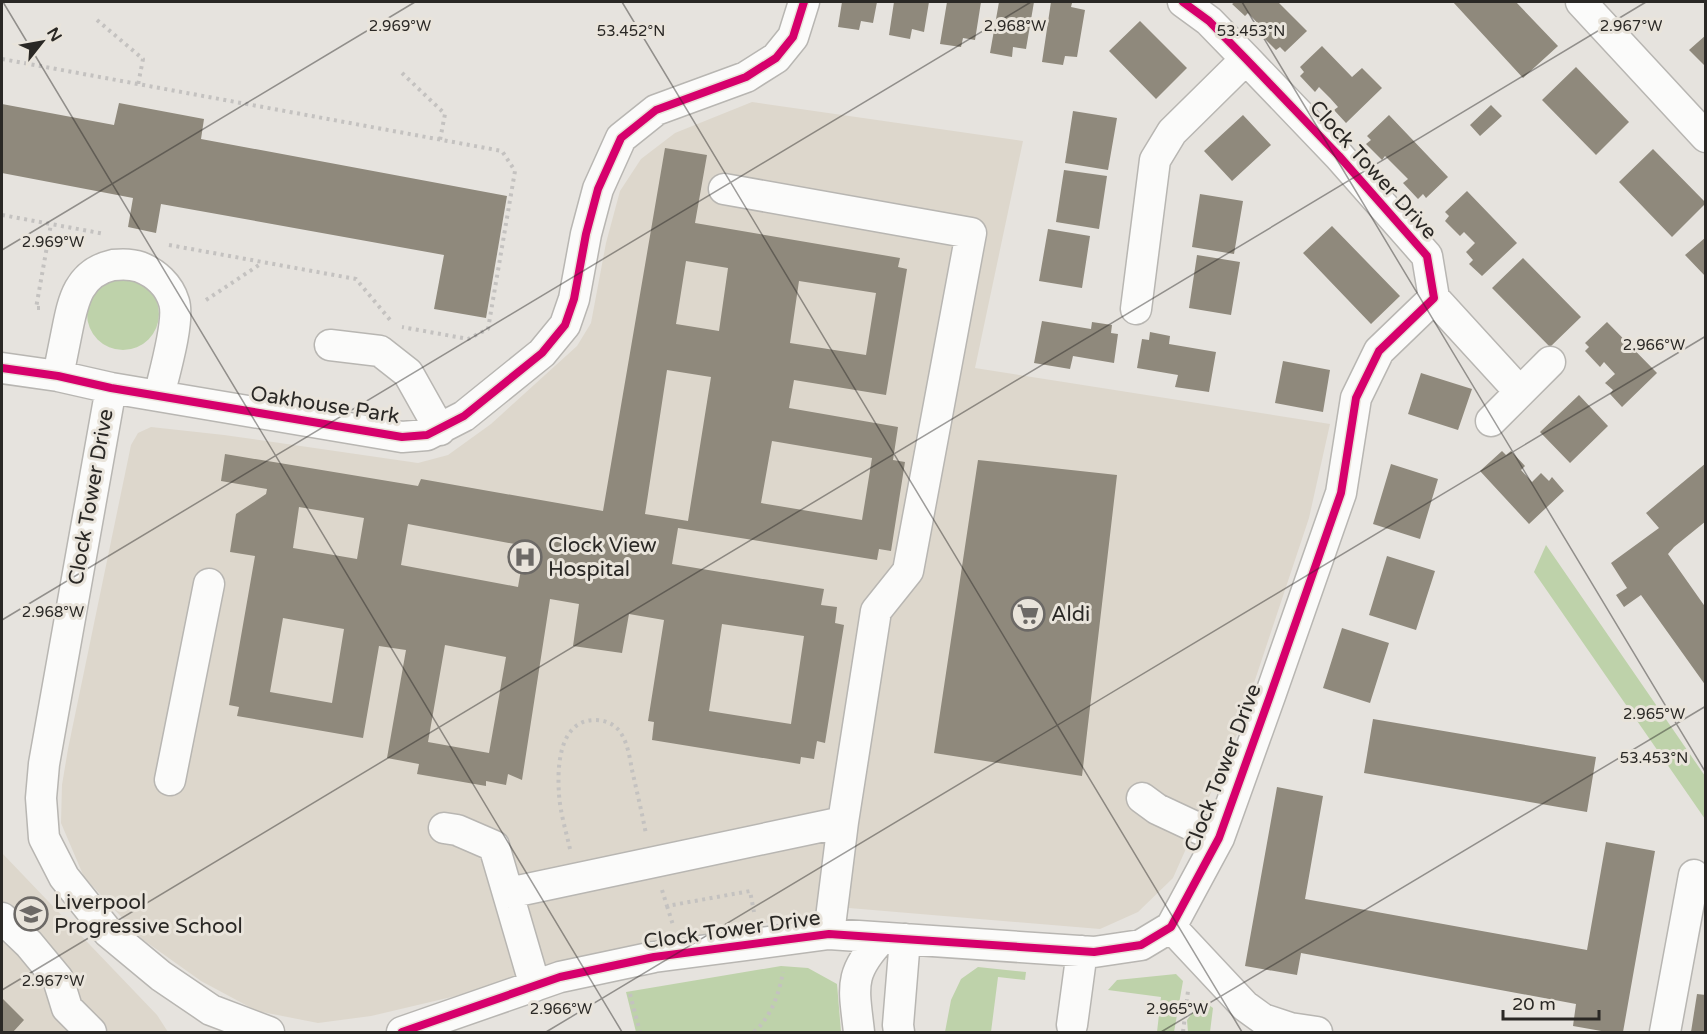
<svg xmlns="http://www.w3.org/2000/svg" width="1707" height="1034" font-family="'Varela Round',sans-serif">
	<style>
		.built { fill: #ddd7cc }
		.green { fill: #bed2aa }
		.building { fill: #8f897c; fill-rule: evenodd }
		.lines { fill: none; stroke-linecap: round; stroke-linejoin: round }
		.minor-casing { stroke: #b8b6b2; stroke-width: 33 }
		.path { stroke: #c4c2c0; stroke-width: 4; stroke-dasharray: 3 4.5; stroke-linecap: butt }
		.minor { stroke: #fbfbfa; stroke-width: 30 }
		.cycleway-casing { stroke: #e9e4db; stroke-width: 11 }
		.cycleway { stroke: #d6006c; stroke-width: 8 }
		.ticks { fill: none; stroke: #2a2825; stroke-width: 1.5; stroke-opacity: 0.45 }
		.labels { text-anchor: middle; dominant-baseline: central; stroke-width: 6; stroke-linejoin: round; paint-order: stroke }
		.street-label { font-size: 21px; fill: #2a2825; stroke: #e9e4db }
		.poi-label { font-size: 21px; fill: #2a2825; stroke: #e9e4db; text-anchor: start }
		.ticks-label { font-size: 15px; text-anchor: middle; fill: #2a2825; stroke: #e9e4db; stroke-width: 6; stroke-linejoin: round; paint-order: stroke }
	</style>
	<rect width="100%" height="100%" fill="#e6e3de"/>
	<!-- built -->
	<path class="built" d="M 752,102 L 1023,141 L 975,368 L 1330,424 L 1309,518 L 1237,734 L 1173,878 L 1138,912 L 1100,929 L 849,908 L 766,923 L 371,1016 L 318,1023 L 257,1011 L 201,981 L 142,939 L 84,877 L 61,823 L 62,785 L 68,749 L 131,445 L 138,433 L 151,427 L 224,435 L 418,463 L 448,455 L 491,424 L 577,346 L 591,323 L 606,243 L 620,191 L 641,159 L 675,133 Z
		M 2,853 L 157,1015 L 168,1032 L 2,1032 Z"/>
	<!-- green -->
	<path class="green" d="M87 314a36 36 0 1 1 72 0a36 36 0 1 1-72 0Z
		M 1546,545 L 1705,776 L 1705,819 L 1534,572 Z
		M 781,966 L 808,968 L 837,984 L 841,1032 L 636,1032 L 626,992 Z
		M 978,967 L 1026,972 L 1025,980 L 998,977 L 991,1032 L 945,1032 L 951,1000 L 961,979 Z
		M 1176,974 L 1183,981 L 1174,1032 L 1157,1032 L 1161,997 L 1108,990 L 1117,980 Z
		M 1202,1000 L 1213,1008 L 1210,1032 L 1188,1032 L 1187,1020 Z"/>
	<!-- building -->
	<path class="building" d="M 842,2 L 877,2 L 873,23 L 861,21 L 859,30 L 838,27 Z
		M 894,2 L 929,2 L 924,32 L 912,29 L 910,39 L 889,35 Z
		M 947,2 L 981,2 L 975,40 L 963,38 L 961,47 L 940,44 Z
		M 999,2 L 1034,2 L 1026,49 L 1013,47 L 1012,57 L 990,53 Z
		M 1051,2 L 1072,3 L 1071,7 L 1085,10 L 1077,57 L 1065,56 L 1063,65 L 1042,62 Z
		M 1235,2 L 1278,2 L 1307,31 L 1285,52 L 1280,47 L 1276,50 L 1263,37 L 1267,33 L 1248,13 L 1245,16 L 1232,4 Z
		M 1453,2 L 1516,2 L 1558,46 L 1523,78 Z
		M 1140,21 L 1187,68 L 1156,99 L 1109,51 Z
		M 1706,35 L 1706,67 L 1689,50 Z
		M 1322,46 L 1352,77 L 1362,68 L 1382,88 L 1346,123 L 1334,110 L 1338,107 L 1330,98 L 1319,87 L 1315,92 L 1300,76 L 1304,72 L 1300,67 Z
		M 1576,67 L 1629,122 L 1596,155 L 1542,100 Z
		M 119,103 L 204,119 L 201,139 L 507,196 L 486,318 L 434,309 L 444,255 L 161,204 L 156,233 L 128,227 L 133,198 L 2,173 L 2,104 L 114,125 Z
		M 1491,105 L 1502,116 L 1480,136 L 1470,125 Z
		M 1073,111 L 1117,118 L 1108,170 L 1065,163 Z
		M 1243,115 L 1271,145 L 1232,181 L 1204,151 Z
		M 1389,115 L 1448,177 L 1426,198 L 1423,194 L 1418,199 L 1403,183 L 1408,179 L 1385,156 L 1382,160 L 1366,144 L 1371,140 L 1367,136 Z
		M 665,148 L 707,155 L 695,223 L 900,258 L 898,267 L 907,269 L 886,395 L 794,380 L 789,408 L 898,427 L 893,460 L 905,462 L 891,551 L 879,549 L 877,560 L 678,528 L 672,564 L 824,589 L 821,605 L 837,607 L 835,623 L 844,625 L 825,743 L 817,741 L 814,759 L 801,757 L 800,764 L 652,740 L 654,722 L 648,721 L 664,620 L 629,614 L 622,653 L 573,646 L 579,604 L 550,599 L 522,780 L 508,774 L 506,785 L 486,781 L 486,786 L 417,774 L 419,764 L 387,758 L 406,650 L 379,646 L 363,738 L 237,716 L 239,707 L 229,705 L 255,556 L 230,552 L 236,514 L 266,494 L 267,489 L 221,481 L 225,454 L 418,486 L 421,479 L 603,511 ZM 686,261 L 728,268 L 719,331 L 676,324 ZM 799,281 L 876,293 L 866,355 L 790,343 ZM 667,370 L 711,377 L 688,521 L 645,514 ZM 772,441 L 872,458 L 862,520 L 761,503 ZM 299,507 L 364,518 L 357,559 L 293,548 ZM 408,524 L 525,546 L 518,587 L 401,565 ZM 283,618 L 344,629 L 332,703 L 270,692 ZM 722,624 L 804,636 L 791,724 L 709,711 ZM 445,645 L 506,657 L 489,753 L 428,742 Z
		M 1653,149 L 1706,203 L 1672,237 L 1619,182 Z
		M 1064,170 L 1107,176 L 1099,229 L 1056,222 Z
		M 1467,191 L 1517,243 L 1482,276 L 1469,264 L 1473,260 L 1466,252 L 1475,243 L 1464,232 L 1460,236 L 1445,221 L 1449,216 L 1445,212 Z
		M 1200,194 L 1243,201 L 1234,254 L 1192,247 Z
		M 1332,226 L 1400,296 L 1371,324 L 1303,253 Z
		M 1048,229 L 1090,236 L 1082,288 L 1039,281 Z
		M 1706,237 L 1706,277 L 1685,255 Z
		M 1197,255 L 1240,262 L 1231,315 L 1189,308 Z
		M 1523,258 L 1581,317 L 1550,347 L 1492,288 Z
		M 1042,321 L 1091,329 L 1092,322 L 1112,325 L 1111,333 L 1118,334 L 1114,363 L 1073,356 L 1070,369 L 1034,363 Z
		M 1607,322 L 1657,373 L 1622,407 L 1610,394 L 1613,390 L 1605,383 L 1615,374 L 1604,362 L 1600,367 L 1585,351 L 1589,347 L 1585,343 Z
		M 1150,332 L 1170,336 L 1169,344 L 1216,352 L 1209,392 L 1175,387 L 1178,375 L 1137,368 L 1142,339 L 1149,340 Z
		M 1283,361 L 1330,370 L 1323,412 L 1275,403 Z
		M 1421,373 L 1472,389 L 1458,430 L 1408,414 Z
		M 1579,395 L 1608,426 L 1570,463 L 1540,432 Z
		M 1502,451 L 1506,455 L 1511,451 L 1525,466 L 1521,470 L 1532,482 L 1541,473 L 1549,481 L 1552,477 L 1564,491 L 1529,524 L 1480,471 Z
		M 978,460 L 1117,475 L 1082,776 L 934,753 Z
		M 1706,463 L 1706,521 L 1674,547 L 1668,554 L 1706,608 L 1706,686 L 1641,595 L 1624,607 L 1616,595 L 1627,588 L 1611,563 L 1659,528 L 1646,513 Z
		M 1391,464 L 1438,479 L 1420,539 L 1373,524 Z
		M 1387,556 L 1435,571 L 1416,630 L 1369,615 Z
		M 1342,628 L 1389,643 L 1370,703 L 1323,688 Z
		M 1373,719 L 1596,757 L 1587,812 L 1364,773 Z
		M 1277,787 L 1323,796 L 1305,899 L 1587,950 L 1606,842 L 1655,851 L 1623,1032 L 1607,1032 L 1573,1026 L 1576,1004 L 1301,953 L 1297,975 L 1245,966 Z
		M 1697,994 L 1706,995 L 1706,1032 L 1691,1032 Z
		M 2,998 L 24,1020 L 13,1032 L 2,1032 Z"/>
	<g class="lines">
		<!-- minor casing -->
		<g class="minor-casing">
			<path id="minor" d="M 1581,2 L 1706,137
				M 724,189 L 971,233 L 908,571 L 876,611 L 843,822
				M 1434,298 L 1520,392
				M 1136,309 L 1155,160 L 1172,132 L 1246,59
				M 330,345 L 380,351 L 408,373 L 440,430
				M 2,368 L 58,376 L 111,388 L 402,437 L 427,435 L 464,416 L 542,353 L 565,325 L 574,299 L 586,234 L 598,189 L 621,138 L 656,110 L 746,77 L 776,58 L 793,37 L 804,2
				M 58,376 C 61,361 64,346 67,331 C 73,301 78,273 113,265 C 122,264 132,264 140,267 C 155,273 169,285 174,302 C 180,321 164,374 159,396
				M 111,388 L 44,764 L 41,798 L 44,838 L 64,877 L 108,932 L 161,976 L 211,1010 L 269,1032
				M 1491,421 L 1550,362
				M 170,780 L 209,584
				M 1142,798 L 1157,809 L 1219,838
				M 444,828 L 457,830 L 494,846 L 535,986
				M 508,893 L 843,822 L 829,934
				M 2,918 L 29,944 L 58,979 L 67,1008 L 91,1032
				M 1171,927 L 1245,1006 L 1263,1019 L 1290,1028 L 1317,1032
				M 1072,1025 L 1082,951
				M 402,1032 L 560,977 L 654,957 L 829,934 L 1094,952 L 1141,945 L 1171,927 L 1219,838 L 1270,696 L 1341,493 L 1356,398 L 1379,351 L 1434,298 L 1427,256 L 1339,156 L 1246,59 L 1209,21 L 1183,2
				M 859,1032 C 854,987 848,974 882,938
				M 899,1032 L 898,1025 L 905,939
				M 1665,1032 L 1694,875"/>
		</g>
		<!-- path -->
		<path class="path" d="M 97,20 L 143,59 L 138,85
			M 2,59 L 502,151 L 515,171 L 488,329 L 468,339 L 402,327
			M 402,73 L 445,114 L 440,140
			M 2,215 L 105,234
			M 169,245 L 356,279 L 391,321
			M 206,300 L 262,263
			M 40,308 L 36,308 L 51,224
			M 570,849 C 566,831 560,812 559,794 C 557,767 559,720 595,720 C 606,720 617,725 622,735 C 628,745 630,759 632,770 C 637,792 642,813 646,834
			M 662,890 L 667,906 L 750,891 L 754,912
			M 667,906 L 673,925
			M 630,994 L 640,1032
			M 754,1032 C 771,1017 779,994 783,972
			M 1183,1032 L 1188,991"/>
		<!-- minor -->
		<use href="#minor" class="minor"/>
		<!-- cycleway casing -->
		<g class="cycleway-casing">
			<path id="cycleway" d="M 2,368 L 58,376 L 111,388 L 402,437 L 427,435 L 464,416 L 542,353 L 565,325 L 574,299 L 586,234 L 598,189 L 621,138 L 656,110 L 746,77 L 776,58 L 793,37 L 804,2
				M 402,1032 L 560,977 L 654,957 L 829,934 L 1094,952 L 1141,945 L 1171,927 L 1219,838 L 1270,696 L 1341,493 L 1356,398 L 1379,351 L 1434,298 L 1427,256 L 1339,156 L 1246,59 L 1209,21 L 1183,2"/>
		</g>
		<!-- cycleway -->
		<use href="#cycleway" class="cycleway"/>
	</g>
	<!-- ticks -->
	<path class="ticks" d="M 3,2 L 622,1032M 622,2 L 1242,1032M 1242,2 L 1706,773M 2,250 L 415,2M 2,620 L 1031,2M 2,990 L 1646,2M 2,1030 L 3,1032M 546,1032 L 1706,336M 1161,1032 L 1706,706"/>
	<!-- icons -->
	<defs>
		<g id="hospital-ring" transform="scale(1.725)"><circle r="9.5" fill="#e9e4db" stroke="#6c6966" stroke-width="1.5"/><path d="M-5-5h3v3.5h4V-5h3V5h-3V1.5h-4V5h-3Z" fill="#6c6966"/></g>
		<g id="supermarket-ring" transform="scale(1.725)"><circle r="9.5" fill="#e9e4db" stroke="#6c6966" stroke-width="1.5"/><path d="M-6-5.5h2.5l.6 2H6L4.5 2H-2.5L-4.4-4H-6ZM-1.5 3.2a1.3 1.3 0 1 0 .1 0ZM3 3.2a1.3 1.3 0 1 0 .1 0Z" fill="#6c6966"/></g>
		<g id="school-ring" transform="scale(1.725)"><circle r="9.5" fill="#e9e4db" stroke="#6c6966" stroke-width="1.5"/><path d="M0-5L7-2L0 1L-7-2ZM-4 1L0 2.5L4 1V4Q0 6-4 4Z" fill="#6c6966"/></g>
	</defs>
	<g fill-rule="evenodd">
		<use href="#hospital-ring" x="525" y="557"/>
		<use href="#supermarket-ring" x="1028" y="614"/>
		<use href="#school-ring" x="31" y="914"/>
	</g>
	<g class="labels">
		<!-- street labels -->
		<g class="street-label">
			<text transform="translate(1373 170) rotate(48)">Clock Tower Drive</text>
			<text transform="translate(325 405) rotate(9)">Oakhouse Park</text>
			<text transform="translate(91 497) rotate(-80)">Clock Tower Drive</text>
			<text transform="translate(1223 768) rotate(-69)">Clock Tower Drive</text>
			<text transform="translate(732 930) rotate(-8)">Clock Tower Drive</text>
		</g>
		<!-- poi labels -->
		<g class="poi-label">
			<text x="548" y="545">Clock View<tspan x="548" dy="24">Hospital</tspan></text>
			<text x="1051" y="614">Aldi</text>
			<text x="54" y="902">Liverpool<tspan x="54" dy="24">Progressive School</tspan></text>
		</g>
	</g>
	<g class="ticks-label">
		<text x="400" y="31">2.969°W</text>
		<text x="1015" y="31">2.968°W</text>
		<text x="1631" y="31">2.967°W</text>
		<text x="631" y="36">53.452°N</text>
		<text x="1251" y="36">53.453°N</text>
		<text x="53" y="247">2.969°W</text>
		<text x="1654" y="350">2.966°W</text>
		<text x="53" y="617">2.968°W</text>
		<text x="1654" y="719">2.965°W</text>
		<text x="1654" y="763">53.453°N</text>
		<text x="53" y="986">2.967°W</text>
		<text x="561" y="1014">2.966°W</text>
		<text x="1177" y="1014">2.965°W</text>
	</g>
	<!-- border -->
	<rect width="1707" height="1034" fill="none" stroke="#2a2825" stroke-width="6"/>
	<!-- north arrow -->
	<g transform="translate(42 42) rotate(59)" stroke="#e9e4db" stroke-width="4.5" paint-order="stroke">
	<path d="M0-4.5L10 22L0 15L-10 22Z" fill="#2a2825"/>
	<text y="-9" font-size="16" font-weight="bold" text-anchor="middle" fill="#2a2825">N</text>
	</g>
	<!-- scale -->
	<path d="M1503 1010v9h96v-9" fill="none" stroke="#2a2825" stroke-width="3"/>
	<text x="1512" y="1010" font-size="18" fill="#2a2825" stroke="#e9e4db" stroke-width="4.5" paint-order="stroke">20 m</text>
</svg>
